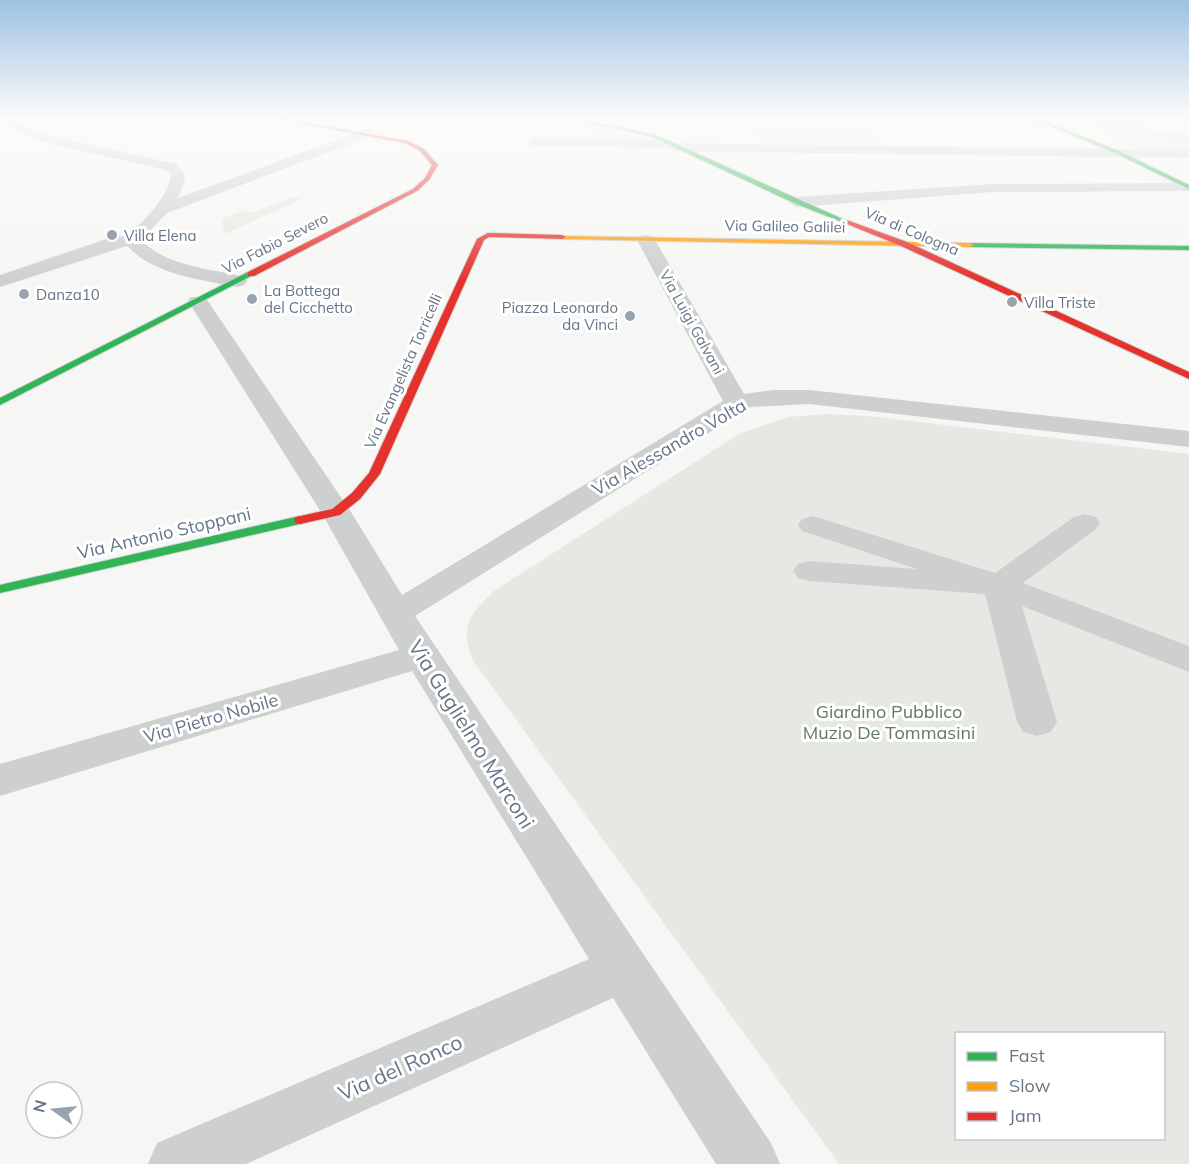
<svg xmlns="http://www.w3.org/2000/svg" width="1189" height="1164" font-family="Mulish,sans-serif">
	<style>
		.built { fill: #e5e6e6 }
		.green { fill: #e6e9e3; fill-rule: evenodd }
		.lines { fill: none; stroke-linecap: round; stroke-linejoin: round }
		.fast-casing { stroke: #d3d4d5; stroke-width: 2 }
		.slow-casing { stroke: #d3d4d5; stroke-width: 2 }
		.jam-casing { stroke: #d3d4d5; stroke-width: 2 }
		.street { fill: #ced0d0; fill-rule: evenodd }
		.fast { fill: #30b455; fill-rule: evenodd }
		.slow { fill: #ff9f0a; fill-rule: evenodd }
		.jam { fill: #e5322d; fill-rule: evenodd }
		.poi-dot { fill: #98a3ad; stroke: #fff; stroke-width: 2 }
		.labels { text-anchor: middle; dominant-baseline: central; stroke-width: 6; stroke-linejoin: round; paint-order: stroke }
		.far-street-label { font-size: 15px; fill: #667686; stroke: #fff }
		.far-poi-label { font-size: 15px; fill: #667686; stroke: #fff; text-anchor: start }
		.street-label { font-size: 18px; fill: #667686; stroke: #fff }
		.park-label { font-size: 18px; fill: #647861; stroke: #fff }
		.near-street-label { font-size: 21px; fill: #667686; stroke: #fff }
	</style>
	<rect width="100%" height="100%" fill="#f6f6f5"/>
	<!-- built -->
	<path class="built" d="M 766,118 L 862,118 L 865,128 L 876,144 L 761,142 L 754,126 L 756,122 Z"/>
	<!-- green -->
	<path class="green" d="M 1091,118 L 1175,118 L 1189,124 L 1189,128 L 1179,129 L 1151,123 L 1133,127 Z
		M 1087,121 L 1154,137 L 1161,136 L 1189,142 L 1189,151 L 1136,150 Z
		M 597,128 L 628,136 L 616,140 L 573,137 L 603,132 L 592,130 Z
		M 290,197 L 302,199 L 225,234 L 221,219 L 241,211 L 255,212 Z
		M 828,414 L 869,416 L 1189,454 L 1189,1164 L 839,1164 L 472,659 C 460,626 469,615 494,591 L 739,434 L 788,417 ZM 956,1034 L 1164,1034 L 1164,1138 L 956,1138 Z"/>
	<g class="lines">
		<!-- fast casing -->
		<g class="fast-casing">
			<path id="fast" d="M 544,118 L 611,125 L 656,135 L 847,221 L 842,222 L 794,203 L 652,137 L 611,127 Z
				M 1023,118 L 1043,120 L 1121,152 L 1189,185 L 1189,189 L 1117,154 L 1040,122 Z
				M 967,243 L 1189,246 L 1189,250 L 970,247 L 967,247 Z
				M 248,272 L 255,274 L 0,405 L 0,398 Z
				M 300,516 L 306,520 L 304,523 L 0,593 L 0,585 Z"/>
		</g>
		<!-- slow casing -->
		<g class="slow-casing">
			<path id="slow" d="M 560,236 L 970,243 L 974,245 L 970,247 L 562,239 L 558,237 Z"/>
		</g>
		<!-- jam casing -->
		<g class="jam-casing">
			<path id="jam" d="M 272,118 L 280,118 L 408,141 L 424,149 L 438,165 L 429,180 L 417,191 L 254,276 L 248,276 L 248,272 L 413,189 L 425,178 L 432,165 L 420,151 L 405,143 Z
				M 844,219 L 907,242 L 1189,372 L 1189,379 L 901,246 L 842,222 Z
				M 488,233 L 562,235 L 566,237 L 562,239 L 489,237 L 484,240 L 380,474 L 360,499 L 340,515 L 300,524 L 296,523 L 294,520 L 296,517 L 332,509 L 352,493 L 369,473 L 477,239 Z"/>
		</g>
		<!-- street -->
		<path class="street" d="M 0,118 L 9,118 L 47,135 L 176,164 L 185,174 L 184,184 L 178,198 L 364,130 L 368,129 L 374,133 L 372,136 L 167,213 L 141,240 C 168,267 209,268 244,277 L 247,281 L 244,285 L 237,287 C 199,279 155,275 127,246 L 0,287 L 0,275 L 109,238 C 114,237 123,237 127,234 C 145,222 168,196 171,175 L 166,170 L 39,141 L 0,122 Z
			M 870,118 L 1042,118 L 1047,121 L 1041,125 L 874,124 L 870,123 Z
			M 1076,118 L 1098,118 L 1186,135 L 1189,136 L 1189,142 L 1082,122 Z
			M 534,138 L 670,140 L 676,143 L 1189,150 L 1189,158 L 676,151 L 670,148 L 529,145 L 528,142 Z
			M 1189,183 L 1189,191 L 993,192 L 796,207 L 788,202 L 796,197 L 993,184 Z
			M 646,235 L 652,236 L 655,240 L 744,394 L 773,390 L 809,390 L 1189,431 L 1189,447 L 809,404 L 750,407 L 415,616 L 771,1143 L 780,1164 L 716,1164 L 613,998 L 246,1164 L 148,1164 L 157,1143 L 589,959 L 412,671 L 0,796 L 0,764 L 399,650 L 321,512 L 188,301 L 191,297 L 205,297 L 351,512 L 402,595 L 723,401 L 637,240 L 640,236 Z
			M 1085,514 L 1096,517 L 1100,523 L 1096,529 L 1023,583 L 1189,646 L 1189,672 L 1022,606 L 1057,722 L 1051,732 L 1037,736 L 1023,732 L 1017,722 L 985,594 L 809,581 L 798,578 L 793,571 L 798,564 L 809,561 L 917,569 L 802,531 L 798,525 L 802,519 L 813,516 L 995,573 L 1074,517 Z"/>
		<!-- fast -->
		<use href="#fast" class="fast"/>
		<!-- slow -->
		<use href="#slow" class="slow"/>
		<!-- jam -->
		<use href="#jam" class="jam"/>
	</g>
	<!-- sky -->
	<linearGradient id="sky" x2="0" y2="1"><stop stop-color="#9ec2e2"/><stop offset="0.42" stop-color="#fbfbfa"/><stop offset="1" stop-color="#fbfbfa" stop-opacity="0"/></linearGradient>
	<rect width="1189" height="281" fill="url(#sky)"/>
	<!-- markers -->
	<g class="poi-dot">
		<circle cx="112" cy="235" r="6"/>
		<circle cx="24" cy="294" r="6"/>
		<circle cx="252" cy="299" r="6"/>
		<circle cx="1012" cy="302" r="6"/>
		<circle cx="630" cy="316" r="6"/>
	</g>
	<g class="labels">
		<!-- far-street labels -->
		<g class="far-street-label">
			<text transform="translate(785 226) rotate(1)">Via Galileo Galilei</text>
			<text transform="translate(912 231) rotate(23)">Via di Cologna</text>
			<text transform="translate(275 243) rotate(-27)">Via Fabio Severo</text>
			<text transform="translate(692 322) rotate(61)">Via Luigi Galvani</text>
			<text transform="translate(403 371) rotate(-66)">Via Evangelista Torricelli</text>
		</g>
		<!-- far-poi labels -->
		<g class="far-poi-label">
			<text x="124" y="235">Villa Elena</text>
			<text x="264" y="290">La Bottega<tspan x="264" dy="17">del Cicchetto</tspan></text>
			<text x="36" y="294">Danza10</text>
			<text x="1024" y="302">Villa Triste</text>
			<text x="618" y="307" text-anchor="end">Piazza Leonardo<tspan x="618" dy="17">da Vinci</tspan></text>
		</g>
		<!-- street labels -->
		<g class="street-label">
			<text transform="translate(669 447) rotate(-30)">Via Alessandro Volta</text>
			<text transform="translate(164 533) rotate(-13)">Via Antonio Stoppani</text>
			<text transform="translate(211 718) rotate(-16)">Via Pietro Nobile</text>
		</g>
		<!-- park labels -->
		<g class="park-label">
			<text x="889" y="711">Giardino Pubblico<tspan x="889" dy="21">Muzio De Tommasini</tspan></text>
		</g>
		<!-- near-street labels -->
		<g class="near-street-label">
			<text transform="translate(472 734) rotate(58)">Via Guglielmo Marconi</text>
			<text transform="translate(400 1067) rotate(-24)">Via del Ronco</text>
		</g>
	</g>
	<!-- legend -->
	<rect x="955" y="1032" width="210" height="108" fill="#ffffff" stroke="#c2c8cf" stroke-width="1.5"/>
	<rect x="967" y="1052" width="30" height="9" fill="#30b455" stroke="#c2c8cf" stroke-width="1.5"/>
	<text x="1009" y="1062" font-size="18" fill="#667686">Fast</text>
	<rect x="967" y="1082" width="30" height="9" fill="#ff9f0a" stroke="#c2c8cf" stroke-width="1.5"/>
	<text x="1009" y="1092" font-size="18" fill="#667686">Slow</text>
	<rect x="967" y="1112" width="30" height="9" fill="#e5322d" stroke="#c2c8cf" stroke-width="1.5"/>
	<text x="1009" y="1122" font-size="18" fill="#667686">Jam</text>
	<!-- north arrow -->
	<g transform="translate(54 1110) rotate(285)"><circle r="28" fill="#ffffff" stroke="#c2c8cf" stroke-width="1.5"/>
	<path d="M0-4.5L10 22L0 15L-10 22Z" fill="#98a3ad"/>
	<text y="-9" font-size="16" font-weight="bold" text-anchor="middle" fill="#667686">N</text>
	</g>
</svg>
